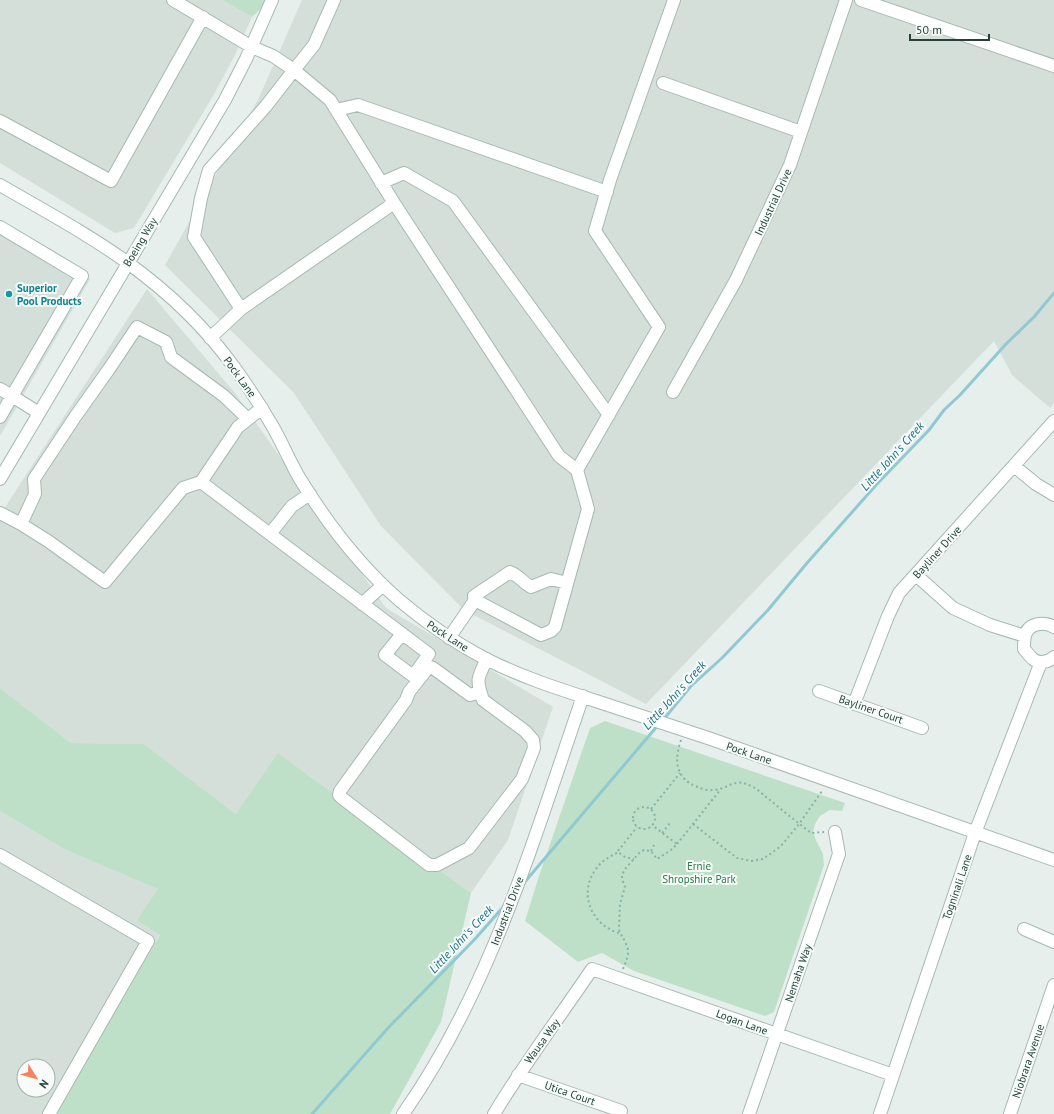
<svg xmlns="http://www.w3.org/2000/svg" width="1054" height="1114" font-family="'PT Sans',sans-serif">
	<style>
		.built { fill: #d4dfda; fill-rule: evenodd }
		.green { fill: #bfe0c8 }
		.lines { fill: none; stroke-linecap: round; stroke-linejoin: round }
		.stream { stroke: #8ec9d4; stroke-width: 3 }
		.minor-casing { stroke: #a8b8b2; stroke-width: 14 }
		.path { stroke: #86b3a5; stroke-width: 2; stroke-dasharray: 2 3; stroke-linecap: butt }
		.minor { stroke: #fff; stroke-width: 12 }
		.culture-dot { fill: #0f9aa8; stroke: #f7fbf9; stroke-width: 1.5 }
		.labels { text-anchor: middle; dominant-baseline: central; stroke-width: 4; stroke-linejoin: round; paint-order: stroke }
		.street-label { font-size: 11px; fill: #24423a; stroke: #f7fbf9 }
		.culture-label { font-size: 11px; font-weight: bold; fill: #0d838f; stroke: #f7fbf9; text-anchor: start }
		.park-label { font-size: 11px; fill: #2d7a4b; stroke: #f7fbf9 }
		.water-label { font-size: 12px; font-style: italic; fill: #1c6f80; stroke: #f7fbf9 }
	</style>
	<rect width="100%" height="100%" fill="#e6efeb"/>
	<!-- built -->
	<path class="built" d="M 0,0 L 222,0 L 252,17 L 234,57 L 213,96 L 134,228 L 115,233 L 0,163 Z
		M 302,0 L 1054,0 L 1054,403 L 1050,408 L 1012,375 L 994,341 L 646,704 L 464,610 L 381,526 L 294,393 L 165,265 L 258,100 Z
		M 0,221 L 90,279 L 0,436 Z
		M 147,289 L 235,393 L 386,608 L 553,707 L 508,840 L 471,893 L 292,763 L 236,814 L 144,744 L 71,743 L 0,688 L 0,515 Z
		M 0,811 L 64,849 L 158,888 L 160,934 L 51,1114 L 0,1114 ZM 24,1066 L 48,1066 L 48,1090 L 24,1090 Z"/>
	<!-- green -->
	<path class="green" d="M 222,0 L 266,0 L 264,6 L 252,17 Z
		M 0,688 L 71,743 L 144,744 L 236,814 L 278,753 L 471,893 L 441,1022 L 390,1114 L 51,1114 L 160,935 L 137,920 L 158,889 L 64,849 L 0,811 Z
		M 605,721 L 845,803 L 842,811 L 830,810 L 820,816 L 815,824 L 813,832 L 816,840 L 823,854 L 824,865 L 774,1012 L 765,1016 L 634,971 L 602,953 L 578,962 L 525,921 L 538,879 L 590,728 Z"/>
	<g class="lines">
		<!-- stream -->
		<path class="stream" d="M 663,720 L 691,686 L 722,658 L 768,610 L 807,563 L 877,484 L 929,430 L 944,410 L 960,395 L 1006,344 L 1034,317 L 1054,293
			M 523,884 L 659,724
			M 312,1114 L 388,1028 L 475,939 L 505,905"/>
		<!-- minor casing -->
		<g class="minor-casing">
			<path id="minor" d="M 173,0 L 252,47 L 273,56 L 294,70 L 266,106 L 209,170 L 201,198 L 194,237 L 241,309
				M 334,0 L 314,45 L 294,70 L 330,100 L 394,203
				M 861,0 L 1054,66
				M 663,83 L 801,132
				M 336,110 L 358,105 L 607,192
				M 0,121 L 111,181 L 203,17
				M 381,183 L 404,173 L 453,201 L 609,415
				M 0,185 C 43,210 88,234 128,263 C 168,292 205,327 234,367 C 247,385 259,403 270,422 C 281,440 289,460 300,479 C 327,523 359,565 399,600 C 425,622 454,642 484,658 C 519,676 556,688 593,700 C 633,713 672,726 711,739 C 825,779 939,820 1054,860
				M 0,227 L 82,276 L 12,396 L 39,413
				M 210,338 L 241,309 L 394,203 L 559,456 L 577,470
				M 0,389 L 12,396 L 0,417
				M 673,392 L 736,280 L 790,165 L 846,0
				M 262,408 L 238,427 L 201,482 C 277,539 353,597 429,654 L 413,676 L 385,655 L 402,634
				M 1014,466 L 1036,484 L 1054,495
				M 0,479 L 225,100 L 246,59 L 272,0
				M 0,513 L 21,524 L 35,494 L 34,479 L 75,417 L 109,369 L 137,327 L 166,342 L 171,357 L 224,396 L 248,419
				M 21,524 L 48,541 L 105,582 L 183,488 L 201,482
				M 270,534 L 292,506 L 310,494
				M 916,575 L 953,608 L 990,625 L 1025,636
				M 567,583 L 551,579 L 531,587 C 522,582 520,576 510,572 L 474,596 L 475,600 L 541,635 L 551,631 L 555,627 L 588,509 L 577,470 L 659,327 L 595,231 L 610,180 L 674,0
				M 362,604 L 383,585
				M 1054,627 C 1044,621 1028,623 1025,636 C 1024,640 1024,645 1024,649 C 1027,652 1030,657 1033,659 C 1039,664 1049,662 1054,657
				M 449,638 L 475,600
				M 819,691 L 922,728
				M 480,692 L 470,695 L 433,668 L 430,667 L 428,668 L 409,692 L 406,700 L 340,791 L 339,795 L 342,798 L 429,865 L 437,865 L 469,848 L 522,779 L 534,748 L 533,740 L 525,731 L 483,700 C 476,679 477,679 487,659
				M 854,704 L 888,616 L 899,593 L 1054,421
				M 0,855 L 148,941 L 49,1114
				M 1024,929 L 1054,942
				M 518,1075 L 621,1111
				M 403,1114 C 490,991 534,838 583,696
				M 494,1114 C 524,1064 559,1018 592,969 L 893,1075
				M 749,1114 L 839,854 L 835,832
				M 880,1114 L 975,833 L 1041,662
				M 1010,1114 L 1054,985"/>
		</g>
		<!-- path -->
		<path class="path" d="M 681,740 C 674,760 675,779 698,787 C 702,789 708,791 713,790 C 730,789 734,776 753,787 C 759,790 764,796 770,800 C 783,811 797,822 811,833 L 824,832
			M633 818a11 11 0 1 1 22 0a11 11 0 1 1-22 0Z
			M 651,809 L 680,773
			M 693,824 L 737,858 L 751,861 L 763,859 L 781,846 L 799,824 L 822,791
			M 662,833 L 670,823
			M 677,844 L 721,789
			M 618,851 L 637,827
			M 651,851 L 654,845
			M 619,933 C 591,925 578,893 596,869 C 601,861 610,857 618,852 L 625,857 L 634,859
			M 623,969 C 626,961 631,952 626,944 C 624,938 620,935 619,929 L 620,904 L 625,887 L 622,879 L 622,875 L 625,869 L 640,852 L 644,850 L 651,851 L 657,859 L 671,850 L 677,844 L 652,825"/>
		<!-- minor -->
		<use href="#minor" class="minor"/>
	</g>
	<!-- markers -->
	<circle class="culture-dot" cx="9" cy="294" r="4"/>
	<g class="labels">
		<!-- street labels -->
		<g class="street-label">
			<text transform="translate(773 202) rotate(-65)">Industrial Drive</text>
			<text transform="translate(140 242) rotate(-59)">Boeing Way</text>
			<text transform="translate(240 377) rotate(54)">Pock Lane</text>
			<text transform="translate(937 552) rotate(-48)">Bayliner Drive</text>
			<text transform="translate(448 636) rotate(33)">Pock Lane</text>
			<text transform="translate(871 709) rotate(19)">Bayliner Court</text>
			<text transform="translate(749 753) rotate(19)">Pock Lane</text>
			<text transform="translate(957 887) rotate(-71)">Togninali Lane</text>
			<text transform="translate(507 911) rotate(-69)">Industrial Drive</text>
			<text transform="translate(798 973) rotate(-71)">Nemaha Way</text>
			<text transform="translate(742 1022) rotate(20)">Logan Lane</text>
			<text transform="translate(542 1041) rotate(-54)">Wausa Way</text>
			<text transform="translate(1028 1061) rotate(-71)">Niobrara Avenue</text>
			<text transform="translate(570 1093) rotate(19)">Utica Court</text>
		</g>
		<!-- culture labels -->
		<g class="culture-label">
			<text x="17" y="288">Superior<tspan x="17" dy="13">Pool Products</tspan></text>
		</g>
		<!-- park labels -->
		<g class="park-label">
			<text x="699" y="866">Ernie<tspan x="699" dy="13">Shropshire Park</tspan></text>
		</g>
		<!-- water labels -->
		<g class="water-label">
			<text transform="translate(892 456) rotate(-48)">Little John's Creek</text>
			<text transform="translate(674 695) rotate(-48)">Little John's Creek</text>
			<text transform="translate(461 939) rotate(-47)">Little John's Creek</text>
		</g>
	</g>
	<!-- north arrow -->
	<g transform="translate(36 1078) rotate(127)"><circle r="19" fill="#f7fbf9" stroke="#a3b1ad"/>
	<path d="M0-3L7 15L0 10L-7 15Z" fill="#f4845f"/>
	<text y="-6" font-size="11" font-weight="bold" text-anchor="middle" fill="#24423a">N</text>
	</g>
	<!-- scale -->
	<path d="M910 34v6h79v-6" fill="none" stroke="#24423a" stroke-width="2"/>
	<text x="916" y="34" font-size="12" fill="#24423a" stroke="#f7fbf9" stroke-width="3" paint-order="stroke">50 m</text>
</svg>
